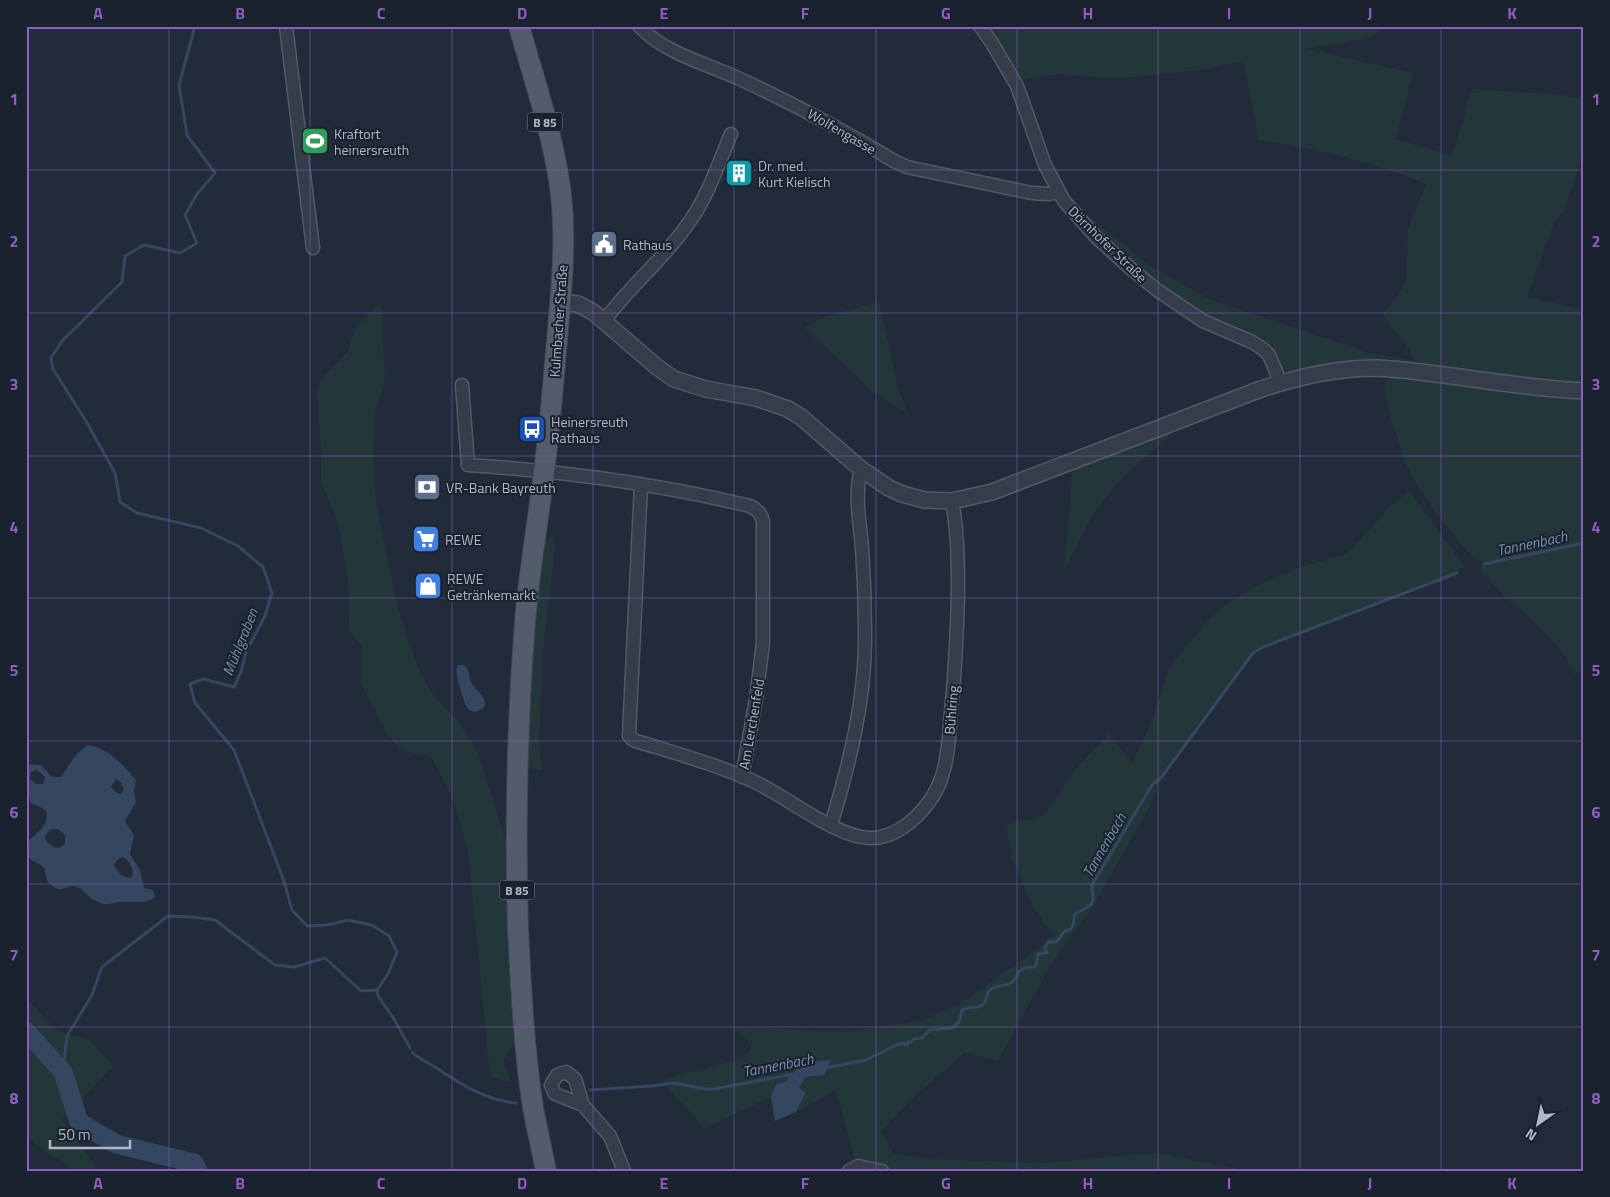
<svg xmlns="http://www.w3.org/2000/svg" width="1610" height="1197" font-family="'Titillium Web',sans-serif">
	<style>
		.green { fill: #23373a }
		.water { fill: #344660; fill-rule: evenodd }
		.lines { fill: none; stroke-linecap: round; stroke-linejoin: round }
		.stream { stroke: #344660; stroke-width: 3 }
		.river { stroke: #344660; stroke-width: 19 }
		.minor-casing { stroke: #525a67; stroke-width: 15 }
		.tertiary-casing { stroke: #525a67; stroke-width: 18 }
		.primary-casing { stroke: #3e4653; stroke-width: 22 }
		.minor { stroke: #343d49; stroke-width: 12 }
		.tertiary { stroke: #343d49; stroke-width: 15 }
		.primary { stroke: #525c6a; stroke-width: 20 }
		.grid { fill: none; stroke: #8d5dc1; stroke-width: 1; stroke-opacity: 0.55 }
		.labels { text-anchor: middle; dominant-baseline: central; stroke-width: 4; stroke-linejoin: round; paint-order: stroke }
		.shield { fill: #1a222e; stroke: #828a98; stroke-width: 1 }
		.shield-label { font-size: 12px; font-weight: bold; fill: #afb7c6 }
		.street-label { font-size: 14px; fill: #afb7c6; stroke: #1a222e }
		.poi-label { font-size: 14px; fill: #afb7c6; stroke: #1a222e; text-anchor: start }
		.water-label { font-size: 15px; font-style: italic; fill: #768eae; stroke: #1a222e }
		.neatline { fill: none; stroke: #8d5dc1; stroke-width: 2 }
		.grid-label { font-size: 16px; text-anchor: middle; font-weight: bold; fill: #8d5dc1 }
	</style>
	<rect width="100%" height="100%" fill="#212b39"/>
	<!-- green -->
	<path class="green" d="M 985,26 L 1385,26 C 1373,43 1327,43 1307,49 L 1413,73 L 1396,139 L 1452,156 L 1472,89 L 1563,95 L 1584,99 L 1584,150 L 1563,213 L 1555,221 L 1527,297 L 1584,310 L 1584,388 L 1414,368 L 1298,375 L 1286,371 L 1277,363 L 1162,290 L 1124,256 L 1068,199 L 1071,198 L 1099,225 L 1152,267 L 1211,300 L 1366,352 L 1414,361 L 1409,348 L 1391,327 L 1383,314 L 1406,283 L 1408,228 L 1426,184 C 1372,162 1315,148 1258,140 L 1253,109 L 1243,61 L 1204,69 L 1127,78 L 1106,78 L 1060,74 L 1024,79 L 1012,69 Z
		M 879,301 L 899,391 L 909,415 L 872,391 L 804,327 L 823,318 Z
		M 381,302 L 385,382 L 375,412 L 373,455 L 376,503 L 396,599 L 408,640 L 420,671 L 433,695 L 458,721 L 478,753 L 508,848 L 518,1035 L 504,1061 L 511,1082 L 490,1077 L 468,851 L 453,799 L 432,758 L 400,749 L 387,734 L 361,683 L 362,646 L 349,630 L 348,580 L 338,522 L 321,482 L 321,451 L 317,395 L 321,379 L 347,353 L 357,325 Z
		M 1409,377 L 1491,389 L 1584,400 L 1584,670 L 1574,674 L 1564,654 L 1537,624 L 1503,595 L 1479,569 L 1485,565 L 1483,562 L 1472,557 L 1435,512 L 1418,487 L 1405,463 L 1388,408 L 1384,384 L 1391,378 Z
		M 1184,424 C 1153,451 1119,476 1096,511 C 1083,530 1074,552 1064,573 L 1073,467 Z
		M 1409,490 L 1464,566 L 1457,573 L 1263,647 L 1253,653 L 1161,778 L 1149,808 L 1094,905 L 1051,964 L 998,1061 L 965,1052 L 914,1097 L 881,1132 L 894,1154 L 926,1159 L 1040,1163 L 1158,1153 L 1248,1171 L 1162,1171 L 1154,1169 L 1141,1171 L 858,1171 L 836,1090 L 796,1112 L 806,1092 L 799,1088 L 806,1077 L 801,1063 L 786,1081 L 776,1084 L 771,1097 L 705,1128 L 660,1080 L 734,1061 L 748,1054 L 751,1047 L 748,1041 L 731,1027 L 848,1032 L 920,1021 L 957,1006 L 1039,948 L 1053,935 L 1033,907 L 1013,861 L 1006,825 L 1043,816 L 1078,766 L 1109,734 L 1132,763 L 1152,721 L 1170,666 L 1210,618 L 1229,602 L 1255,587 L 1295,569 L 1348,553 L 1387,510 Z
		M 554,535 L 555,549 L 543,651 L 539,747 L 542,770 L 526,768 L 526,694 L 544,544 Z
		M 26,997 L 57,1031 L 90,1040 L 113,1067 L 62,1119 L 99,1171 L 76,1171 L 34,1143 L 26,1131 Z"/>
	<!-- water -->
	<path class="water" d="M 458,665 L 464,665 C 470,670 468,677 472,684 C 477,691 497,706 475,712 C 473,711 470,711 468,709 C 464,705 457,677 456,670 Z
		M 87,745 C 107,747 124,765 136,780 L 134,792 L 136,802 L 125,821 L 134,835 L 130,854 L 140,870 L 144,888 L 153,890 L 155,897 C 153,898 151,900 148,901 C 140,903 130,901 122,902 C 116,902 108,905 103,904 C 99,903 95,900 92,899 C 86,895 82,887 74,886 C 65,886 61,893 52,886 C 44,881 48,873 43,867 C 38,862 30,862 28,855 C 20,834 52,834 46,810 L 31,803 C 27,791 22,776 30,764 L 41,765 L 52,777 L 61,777 L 76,755 ZM 36,770 L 41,773 L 45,778 L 43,784 L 36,784 L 30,779 L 31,772 ZM 116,779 L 121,782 L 124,789 L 121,794 L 115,792 L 111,787 ZM 52,829 L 58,829 L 65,835 L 65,844 L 59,848 L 55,848 L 47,842 L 45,837 L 48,832 ZM 122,857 C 130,860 134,870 132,877 C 124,880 118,872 114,865 L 117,860 Z
		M 831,1060 L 824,1075 L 806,1077 L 799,1088 L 806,1092 L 796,1112 L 775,1121 L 771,1097 L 776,1084 L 786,1081 L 801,1063 Z"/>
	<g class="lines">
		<!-- stream -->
		<path class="stream" d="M 195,26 L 179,85 L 187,135 L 215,173 L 197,194 L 185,215 L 197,243 L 180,253 L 144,245 L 125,256 L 122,282 L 62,341 L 51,358 L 53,369 L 86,421 L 115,473 L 120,502 L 137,513 L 201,528 L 238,546 L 263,567 L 272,593 L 265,616 L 246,652 L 241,672 L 234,687 L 203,679 L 190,684 L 195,703 L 234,750 L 284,881 L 292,910 L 307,926 L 327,925 L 348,920 L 372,925 L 389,936 L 397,952 L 388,974 L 377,990
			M 1484,564 L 1584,543
			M 377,990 L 378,996 L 394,1019 L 410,1048
			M 412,1052 C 419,1059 427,1062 435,1067 C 461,1084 484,1100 516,1103
			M 825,1068 L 866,1060 L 901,1043 L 907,1045 L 908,1042 L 911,1042 L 914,1039 L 922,1038 L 930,1030 L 952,1028 L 959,1022 L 962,1010 C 968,1007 975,1008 981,1006 C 988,1003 985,994 990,990 C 995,986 1003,986 1009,984 C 1015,982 1016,974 1021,970 C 1026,966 1031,969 1036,966 L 1038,954 L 1047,953 L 1045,948 L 1048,942 L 1056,942 L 1065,931 L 1071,929 L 1073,924 L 1075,914 L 1091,905 L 1093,899 L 1092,885 L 1152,785 L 1161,778 L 1253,653 L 1263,647 L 1457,573
			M 63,1072 L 67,1036 L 92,995 L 102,967 L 168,916 L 193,917 L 215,920 L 275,965 L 294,967 L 325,958 L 361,991 L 377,990
			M 590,1090 L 652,1086 L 674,1083 L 706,1089 L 714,1089 L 794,1074"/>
		<!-- river -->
		<path class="river" d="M 26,1031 L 63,1072 L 79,1122 L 116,1144 L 194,1163 L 198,1171"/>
		<!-- minor casing -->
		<g class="minor-casing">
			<path id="minor" d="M 286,26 L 313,248
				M 639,26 C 664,53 707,64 740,79 C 794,104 843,130 894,161 L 907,167 L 1032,193 L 1049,194 L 1058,192
				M 980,26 L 992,43 L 1017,86 L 1045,165 L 1064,201 L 1096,237 L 1130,268 L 1157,290 L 1203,321 L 1252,342 L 1263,349 L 1269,355 L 1277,374 L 1279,383
				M 604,321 C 631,285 667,256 692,218 C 709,193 719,162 731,134
				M 462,385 L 468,465 C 563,471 658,484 750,506 C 757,509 761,513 763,521 L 763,643 L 756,699 L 742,777
				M 641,484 L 629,736 L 633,740 C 674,753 716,764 755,782 C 787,797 836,837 869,838 C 902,839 933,805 942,776 C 949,755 949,733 951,712 C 955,673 957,634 958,595 C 958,563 958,533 952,501
				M 831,825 C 850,762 866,698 865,632 C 865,604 864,576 862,548 C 860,523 854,494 861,469
				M 583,1105 L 575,1079 L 566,1072 L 557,1075 L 551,1085 L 555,1094 L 583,1105 L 610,1136 L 624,1171
				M 849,1171 L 858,1166 L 882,1171"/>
		</g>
		<!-- tertiary casing -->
		<g class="tertiary-casing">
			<path id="tertiary" d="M 560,302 L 578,304 L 593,312 L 657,367 L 674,379 L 706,389 L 756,398 L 788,409 L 801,417 L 861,469 L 889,488 L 902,494 L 925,500 L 952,501 L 992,492 L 1261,389 C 1299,377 1336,368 1376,368 C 1402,369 1427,373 1452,376 C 1496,382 1539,389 1584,391"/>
		</g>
		<!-- primary casing -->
		<g class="primary-casing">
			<path id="primary" d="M 519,26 C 534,80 555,140 561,195 C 566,239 562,284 558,328 C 554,376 550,425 544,472 C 538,522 529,572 525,622 C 517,724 515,827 518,929 C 521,989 524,1049 533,1108 C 537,1129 542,1150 546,1171"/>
		</g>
		<!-- minor -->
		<use href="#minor" class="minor"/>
		<!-- tertiary -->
		<use href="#tertiary" class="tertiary"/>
		<!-- primary -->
		<use href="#primary" class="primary"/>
	</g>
	<!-- grid -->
	<path class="grid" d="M 169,26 L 169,1171M 310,26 L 310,1171M 452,26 L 452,1171M 593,26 L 593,1171M 734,26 L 734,1171M 876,26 L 876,1171M 1017,26 L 1017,1171M 1158,26 L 1158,1171M 1300,26 L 1300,1171M 1441,26 L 1441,1171M 26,170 L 1584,170M 26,313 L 1584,313M 26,456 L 1584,456M 26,598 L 1584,598M 26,741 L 1584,741M 26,884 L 1584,884M 26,1027 L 1584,1027"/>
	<!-- icons -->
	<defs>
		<g id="stadium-square" transform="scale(1.4375)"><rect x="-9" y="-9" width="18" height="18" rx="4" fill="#2e9e5b" stroke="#1a222e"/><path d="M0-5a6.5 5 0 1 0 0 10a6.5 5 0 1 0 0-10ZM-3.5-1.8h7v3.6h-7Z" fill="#fff"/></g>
		<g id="building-square" transform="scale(1.4375)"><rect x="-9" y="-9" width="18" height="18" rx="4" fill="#0f9aa8" stroke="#1a222e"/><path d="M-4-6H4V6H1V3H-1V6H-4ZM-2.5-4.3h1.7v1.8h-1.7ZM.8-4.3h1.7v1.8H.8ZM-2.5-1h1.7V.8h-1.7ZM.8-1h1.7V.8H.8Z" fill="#fff"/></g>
		<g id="civic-square" transform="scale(1.4375)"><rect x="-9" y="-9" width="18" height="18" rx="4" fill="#5c6f8a" stroke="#1a222e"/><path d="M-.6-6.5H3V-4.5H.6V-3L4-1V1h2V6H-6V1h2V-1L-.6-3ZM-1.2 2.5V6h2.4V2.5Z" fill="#fff"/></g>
		<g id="bus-square" transform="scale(1.4375)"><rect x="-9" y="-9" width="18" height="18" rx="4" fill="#1a4fb4" stroke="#1a222e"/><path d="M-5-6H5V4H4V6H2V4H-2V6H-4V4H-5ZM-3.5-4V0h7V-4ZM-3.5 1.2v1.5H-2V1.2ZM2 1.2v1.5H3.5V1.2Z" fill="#fff"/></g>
		<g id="bank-square" transform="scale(1.4375)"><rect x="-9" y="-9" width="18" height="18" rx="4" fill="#5c6f8a" stroke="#1a222e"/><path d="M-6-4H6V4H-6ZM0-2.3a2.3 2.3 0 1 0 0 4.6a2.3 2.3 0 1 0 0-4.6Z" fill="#fff"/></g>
		<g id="supermarket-square" transform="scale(1.4375)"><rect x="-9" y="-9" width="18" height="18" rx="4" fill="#3f7fe0" stroke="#1a222e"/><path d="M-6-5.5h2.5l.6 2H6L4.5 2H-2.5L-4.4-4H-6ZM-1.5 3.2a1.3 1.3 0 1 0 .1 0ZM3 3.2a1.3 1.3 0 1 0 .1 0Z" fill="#fff"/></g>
		<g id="shop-square" transform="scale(1.4375)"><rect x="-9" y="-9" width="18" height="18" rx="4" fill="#3f7fe0" stroke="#1a222e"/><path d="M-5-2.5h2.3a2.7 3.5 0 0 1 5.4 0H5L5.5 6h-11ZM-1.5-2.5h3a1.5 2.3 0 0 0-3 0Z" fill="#fff"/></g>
	</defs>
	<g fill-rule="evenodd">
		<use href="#stadium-square" x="315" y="141"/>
		<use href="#building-square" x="739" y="173"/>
		<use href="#civic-square" x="604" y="244"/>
		<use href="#bus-square" x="532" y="429"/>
		<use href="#bank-square" x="427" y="487"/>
		<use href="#supermarket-square" x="426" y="539"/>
		<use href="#shop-square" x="428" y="586"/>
	</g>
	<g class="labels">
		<!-- shield labels -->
		<g class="shield">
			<rect x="527.5" y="112.5" width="35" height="19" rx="4"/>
			<rect x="499.5" y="880.5" width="35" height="19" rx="4"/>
		</g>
		<g class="shield-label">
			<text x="545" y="122">B 85</text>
			<text x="517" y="890">B 85</text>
		</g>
		<!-- street labels -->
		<g class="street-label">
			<text transform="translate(842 131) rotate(30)">Wolfengasse</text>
			<text transform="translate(1108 244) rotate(44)">Dörnhofer Straße</text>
			<text transform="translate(558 321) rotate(-86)">Kulmbacher Straße</text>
			<text transform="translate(951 710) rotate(-85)">Bühlring</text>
			<text transform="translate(751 724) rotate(-80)">Am Lerchenfeld</text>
		</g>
		<!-- poi labels -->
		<g class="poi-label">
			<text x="334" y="133">Kraftort<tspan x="334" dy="16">heinersreuth</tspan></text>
			<text x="758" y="165">Dr. med.<tspan x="758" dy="16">Kurt Kielisch</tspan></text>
			<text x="623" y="244">Rathaus</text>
			<text x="551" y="421">Heinersreuth<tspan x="551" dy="16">Rathaus</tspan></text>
			<text x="446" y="487">VR-Bank Bayreuth</text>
			<text x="445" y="539">REWE</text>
			<text x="447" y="578">REWE<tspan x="447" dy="16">Getränkemarkt</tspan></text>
		</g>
		<!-- water labels -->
		<g class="water-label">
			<text transform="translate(1532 543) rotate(-12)">Tannenbach</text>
			<text transform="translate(240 642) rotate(-68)">Mühlgraben</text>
			<text transform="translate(1104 845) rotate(-60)">Tannenbach</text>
			<text transform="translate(778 1065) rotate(-11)">Tannenbach</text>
		</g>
	</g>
	<!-- border -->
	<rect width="1610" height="1197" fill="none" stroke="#1a222e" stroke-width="55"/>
	<!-- north arrow -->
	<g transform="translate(1538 1124) rotate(213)" stroke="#1a222e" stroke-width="4" paint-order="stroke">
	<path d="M0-4L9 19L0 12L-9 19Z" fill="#afb7c6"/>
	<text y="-8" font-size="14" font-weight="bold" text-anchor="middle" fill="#afb7c6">N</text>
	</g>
	<!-- scale -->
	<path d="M50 1140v8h80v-8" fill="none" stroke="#afb7c6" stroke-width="2.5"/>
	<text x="58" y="1140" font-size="15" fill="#afb7c6" stroke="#1a222e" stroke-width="4" paint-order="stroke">50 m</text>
	<rect x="28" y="28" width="1554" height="1142" class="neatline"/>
	<g class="grid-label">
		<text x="98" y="19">A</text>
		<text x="240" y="19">B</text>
		<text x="381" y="19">C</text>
		<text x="522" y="19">D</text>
		<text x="664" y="19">E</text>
		<text x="805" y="19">F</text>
		<text x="946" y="19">G</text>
		<text x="1088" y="19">H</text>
		<text x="1229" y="19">I</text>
		<text x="1370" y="19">J</text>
		<text x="1512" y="19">K</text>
		<text x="14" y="105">1</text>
		<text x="1596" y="105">1</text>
		<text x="14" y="247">2</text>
		<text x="1596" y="247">2</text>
		<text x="14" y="390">3</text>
		<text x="1596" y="390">3</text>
		<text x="14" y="533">4</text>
		<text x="1596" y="533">4</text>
		<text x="14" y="676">5</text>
		<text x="1596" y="676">5</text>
		<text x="14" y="818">6</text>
		<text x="1596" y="818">6</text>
		<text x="14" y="961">7</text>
		<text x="1596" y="961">7</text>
		<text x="14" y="1104">8</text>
		<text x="1596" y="1104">8</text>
		<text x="98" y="1189">A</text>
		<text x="240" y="1189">B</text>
		<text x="381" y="1189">C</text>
		<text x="522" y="1189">D</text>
		<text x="664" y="1189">E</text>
		<text x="805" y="1189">F</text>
		<text x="946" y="1189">G</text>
		<text x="1088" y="1189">H</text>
		<text x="1229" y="1189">I</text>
		<text x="1370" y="1189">J</text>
		<text x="1512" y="1189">K</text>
	</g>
</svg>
